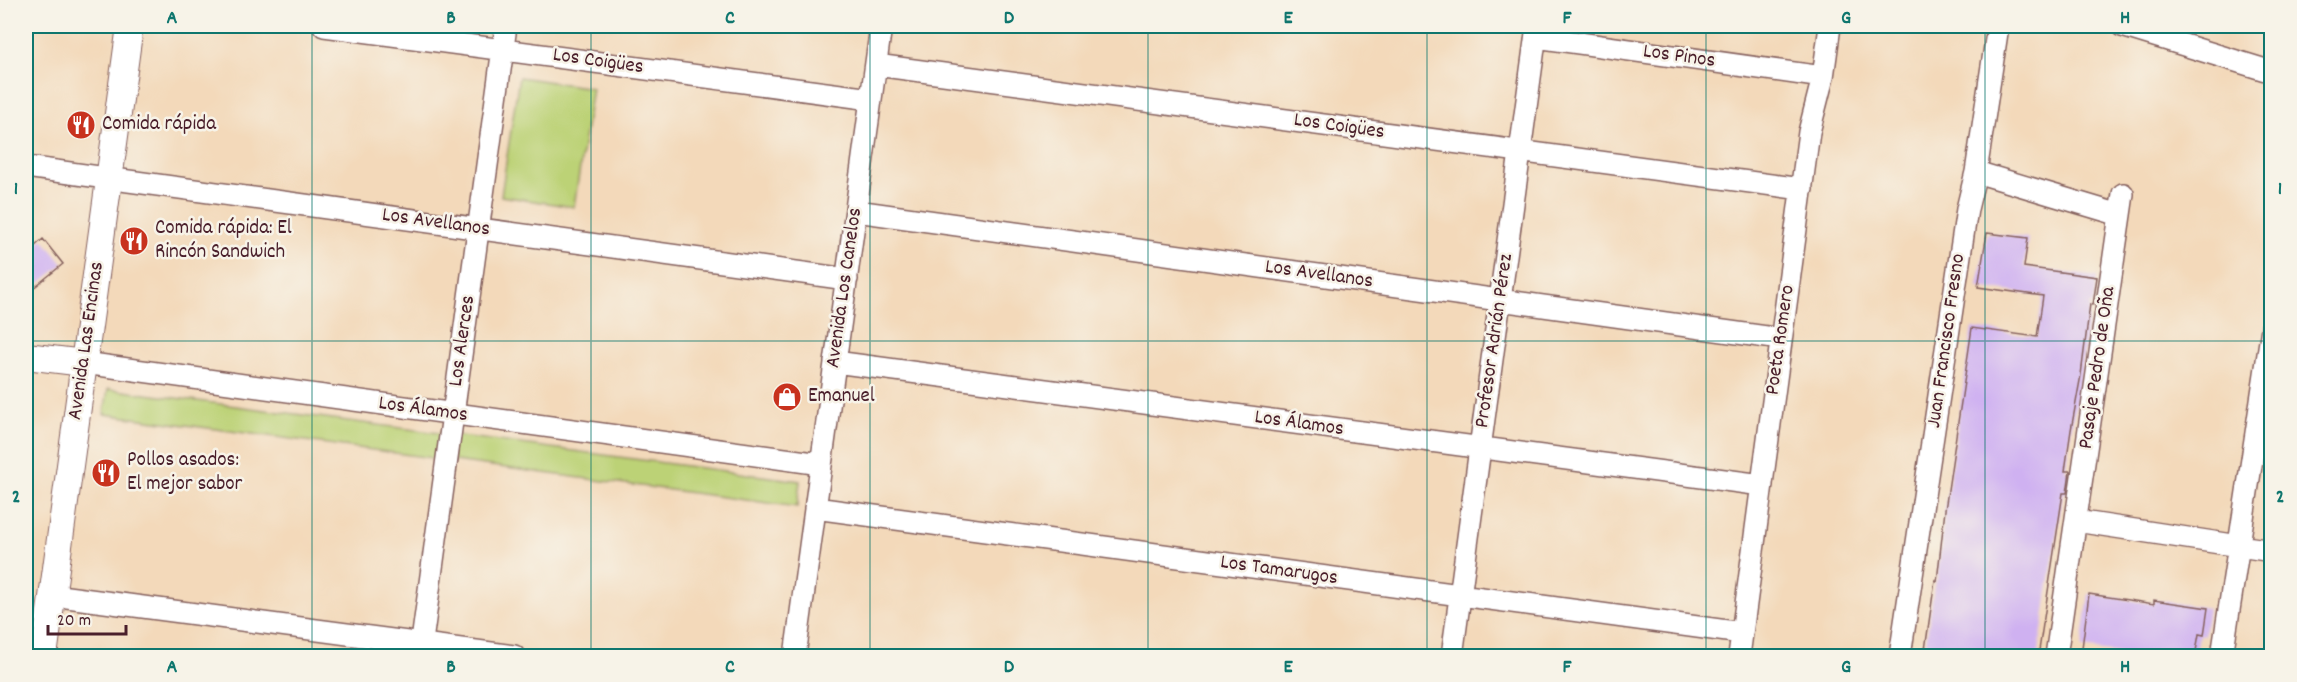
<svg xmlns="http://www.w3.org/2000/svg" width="2297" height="682" font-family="Dekko,sans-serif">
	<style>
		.green { fill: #bcd276; stroke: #837850; stroke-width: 1.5 }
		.building { fill: #cfb1f1 }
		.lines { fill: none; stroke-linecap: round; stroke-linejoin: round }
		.minor-casing { stroke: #85605d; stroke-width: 24 }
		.tertiary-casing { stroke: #85605d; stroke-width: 28 }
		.minor { stroke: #fff; stroke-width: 21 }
		.tertiary { stroke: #fff; stroke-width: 26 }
		.grid { fill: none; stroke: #0f766e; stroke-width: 1.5; stroke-opacity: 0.55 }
		.labels { text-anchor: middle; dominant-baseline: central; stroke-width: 5; stroke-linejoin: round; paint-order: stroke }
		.street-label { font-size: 21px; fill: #4a1f2b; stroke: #f7f3e8 }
		.poi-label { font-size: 21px; fill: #4a1f2b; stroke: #f7f3e8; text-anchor: start }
		.neatline { fill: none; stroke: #0f766e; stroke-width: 2 }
		.grid-label { font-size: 20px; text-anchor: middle; font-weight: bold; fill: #0f766e }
	</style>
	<rect width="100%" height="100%" fill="#f7f3e8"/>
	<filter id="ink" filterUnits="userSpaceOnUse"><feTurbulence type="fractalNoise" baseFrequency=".0167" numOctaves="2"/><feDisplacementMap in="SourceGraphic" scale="12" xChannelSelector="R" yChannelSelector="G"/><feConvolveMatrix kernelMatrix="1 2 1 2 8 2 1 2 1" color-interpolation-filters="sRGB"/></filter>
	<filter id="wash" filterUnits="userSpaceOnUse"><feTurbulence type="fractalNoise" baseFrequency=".008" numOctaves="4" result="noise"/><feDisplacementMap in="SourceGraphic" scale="24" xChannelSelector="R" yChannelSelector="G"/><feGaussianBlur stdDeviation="1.35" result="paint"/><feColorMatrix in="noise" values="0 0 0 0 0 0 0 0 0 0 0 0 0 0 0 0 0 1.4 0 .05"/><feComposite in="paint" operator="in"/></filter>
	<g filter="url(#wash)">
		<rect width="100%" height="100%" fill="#f3d9ba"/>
		<!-- green -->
		<path class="green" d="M 519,77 L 592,88 L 574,207 L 501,196 Z
			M 108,389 L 800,481 L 797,507 L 104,414 Z"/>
		<g id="blocks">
			<!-- building -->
			<path class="building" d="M 1987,233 L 2028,238 L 2024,267 L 2097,277 L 2093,305 L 2090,304 L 2081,375 L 2071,430 L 2065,471 L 2070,471 L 2067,493 L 2063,493 L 2038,657 L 1924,657 L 1935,580 L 1937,581 L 1945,510 L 1972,328 L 2037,337 L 2043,296 L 1978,287 Z
				M 43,239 L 63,264 L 26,294 L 26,254 Z
				M 2089,594 L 2154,604 L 2154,600 L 2208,608 L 2204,635 L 2199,634 L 2195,657 L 2146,657 L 2082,648 Z"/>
		</g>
	</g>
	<g filter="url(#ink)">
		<use href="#blocks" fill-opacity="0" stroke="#85605d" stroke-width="1.5"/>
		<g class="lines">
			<!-- minor casing -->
			<g class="minor-casing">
				<path id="minor" d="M 324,26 L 871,99
					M 2122,26 L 2272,72
					M 1536,37 L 1823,77
					M 876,65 L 1802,189
					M 26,167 L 847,279
					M 1976,172 L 2120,215
					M 856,211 L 1781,339
					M 835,362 L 1762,485
					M 84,363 L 821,464
					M 815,508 L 1742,633
					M 2076,521 L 2272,551
					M 52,595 L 514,656
					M 420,656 L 506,26
					M 795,656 L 881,26
					M 1452,656 L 1537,26
					M 1739,656 L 1809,132 L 1823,77 L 1830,26
					M 1900,656 L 1967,209 L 1976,172 L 1998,26
					M 2056,656 L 2123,194
					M 2222,656 L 2272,328"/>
			</g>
			<!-- tertiary casing -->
			<g class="tertiary-casing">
				<path id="tertiary" d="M 26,356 L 84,363
					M 44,656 L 130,26"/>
			</g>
			<!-- minor -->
			<use href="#minor" class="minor"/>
			<!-- tertiary -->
			<use href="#tertiary" class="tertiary"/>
		</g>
	</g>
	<!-- grid -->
	<path class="grid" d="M 312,26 L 312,656M 591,26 L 591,656M 870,26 L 870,656M 1148,26 L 1148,656M 1427,26 L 1427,656M 1706,26 L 1706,656M 1985,26 L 1985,656M 26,341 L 2272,341"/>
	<!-- icons -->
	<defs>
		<g id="restaurant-disc" transform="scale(1.5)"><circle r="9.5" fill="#c8321e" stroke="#f7f3e8"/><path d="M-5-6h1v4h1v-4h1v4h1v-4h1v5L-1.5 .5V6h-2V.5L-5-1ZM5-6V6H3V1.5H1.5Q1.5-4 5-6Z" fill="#fff"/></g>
		<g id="shop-disc" transform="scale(1.5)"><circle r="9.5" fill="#c8321e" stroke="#f7f3e8"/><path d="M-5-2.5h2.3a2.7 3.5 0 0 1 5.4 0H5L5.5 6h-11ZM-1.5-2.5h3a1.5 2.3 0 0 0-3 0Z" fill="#fff"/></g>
	</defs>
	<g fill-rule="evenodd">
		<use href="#restaurant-disc" x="81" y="125"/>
		<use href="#restaurant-disc" x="134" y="241"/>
		<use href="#shop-disc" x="787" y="397"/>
		<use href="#restaurant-disc" x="106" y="473"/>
	</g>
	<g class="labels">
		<!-- street labels -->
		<g class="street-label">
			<text transform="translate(1679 57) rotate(8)">Los Pinos</text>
			<text transform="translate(598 62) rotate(8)">Los Coigües</text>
			<text transform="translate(1339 127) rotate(8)">Los Coigües</text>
			<text transform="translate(436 223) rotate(8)">Los Avellanos</text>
			<text transform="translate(1319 275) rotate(8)">Los Avellanos</text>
			<text transform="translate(845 288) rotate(-82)">Avenida Los Canelos</text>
			<text transform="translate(1781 340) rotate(-82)">Poeta Romero</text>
			<text transform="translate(87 341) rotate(-82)">Avenida Las Encinas</text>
			<text transform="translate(463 341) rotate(-82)">Los Alerces</text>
			<text transform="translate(1495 341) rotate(-82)">Profesor Adrián Pérez</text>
			<text transform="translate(1947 341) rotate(-82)">Juan Francisco Fresno</text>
			<text transform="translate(2098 368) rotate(-82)">Pasaje Pedro de Oña</text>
			<text transform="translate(423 410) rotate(8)">Los Álamos</text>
			<text transform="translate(1299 424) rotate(8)">Los Álamos</text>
			<text transform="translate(1279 571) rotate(8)">Los Tamarugos</text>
		</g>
		<!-- poi labels -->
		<g class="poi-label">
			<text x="102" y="125">Comida rápida</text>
			<text x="155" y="229">Comida rápida: El<tspan x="155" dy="24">Rincón Sandwich</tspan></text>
			<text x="808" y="397">Emanuel</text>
			<text x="127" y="461">Pollos asados:<tspan x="127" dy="24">El mejor sabor</tspan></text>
		</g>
	</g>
	<!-- margin -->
	<rect width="2297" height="682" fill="none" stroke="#f7f3e8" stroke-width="66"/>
	<!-- scale -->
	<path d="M48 625v9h78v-9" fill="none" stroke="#4a1f2b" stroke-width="3"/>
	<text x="57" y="625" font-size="18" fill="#4a1f2b" stroke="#f7f3e8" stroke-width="4.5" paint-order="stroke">20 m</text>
	<rect x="33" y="33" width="2231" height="616" class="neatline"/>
	<g class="grid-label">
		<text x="172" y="23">A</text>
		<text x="451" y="23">B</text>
		<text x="730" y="23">C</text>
		<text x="1009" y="23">D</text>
		<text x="1288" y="23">E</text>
		<text x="1567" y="23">F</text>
		<text x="1846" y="23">G</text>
		<text x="2125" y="23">H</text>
		<text x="16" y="194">1</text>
		<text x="2280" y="194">1</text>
		<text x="16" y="502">2</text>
		<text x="2280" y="502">2</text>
		<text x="172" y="672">A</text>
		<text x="451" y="672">B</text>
		<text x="730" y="672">C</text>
		<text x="1009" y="672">D</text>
		<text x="1288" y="672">E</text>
		<text x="1567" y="672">F</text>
		<text x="1846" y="672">G</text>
		<text x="2125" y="672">H</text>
	</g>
</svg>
